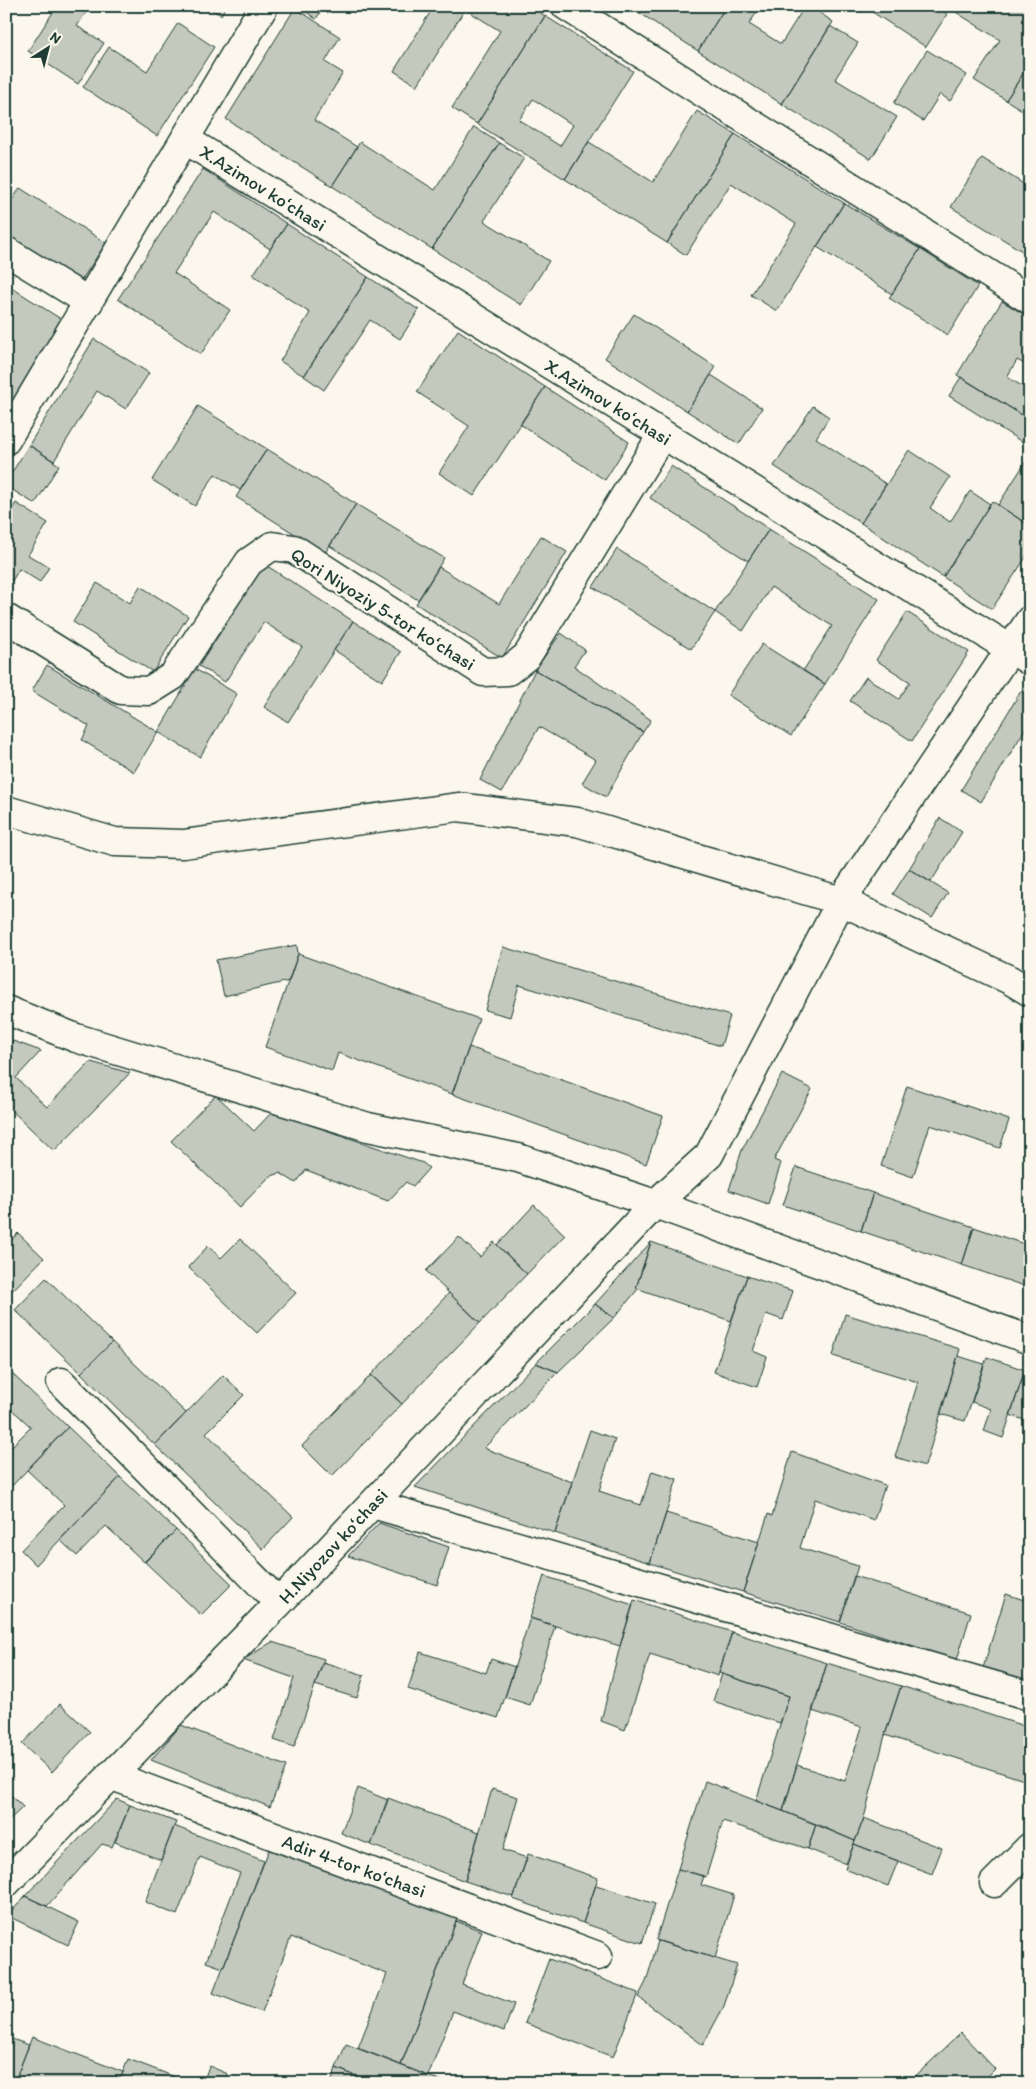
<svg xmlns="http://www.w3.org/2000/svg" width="1036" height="2089" font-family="Itim,sans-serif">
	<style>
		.building { fill: #c4c9be; stroke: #1f3d34; fill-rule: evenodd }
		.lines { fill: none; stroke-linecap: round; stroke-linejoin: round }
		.minor-casing { stroke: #1f3d34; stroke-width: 31 }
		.minor { stroke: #fbf7ec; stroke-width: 28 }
		.labels { text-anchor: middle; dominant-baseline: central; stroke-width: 4; stroke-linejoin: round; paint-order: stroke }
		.street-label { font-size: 19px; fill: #1f3d34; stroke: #fbf7ec }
	</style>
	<rect width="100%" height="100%" fill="#fbf7ec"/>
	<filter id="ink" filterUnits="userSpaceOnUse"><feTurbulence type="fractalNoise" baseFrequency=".02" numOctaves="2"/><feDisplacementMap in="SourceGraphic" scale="10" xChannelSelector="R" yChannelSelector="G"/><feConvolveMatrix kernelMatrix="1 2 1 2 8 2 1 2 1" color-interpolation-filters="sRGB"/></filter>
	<g filter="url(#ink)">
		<!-- building -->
		<path class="building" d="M 57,6 L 90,6 L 77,26 L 104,43 L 78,84 L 28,51 Z
			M 205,6 L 226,6 L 221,15 Z
			M 298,6 L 324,6 L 316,19 Z
			M 434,6 L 530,6 L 545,16 L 477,124 L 452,108 L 500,31 L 465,9 L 417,86 L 394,71 Z
			M 629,6 L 726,6 L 698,51 Z
			M 726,6 L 761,6 L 749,24 L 781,44 L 805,6 L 810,6 L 833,22 L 782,104 L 698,51 Z
			M 863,6 L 935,6 L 947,14 L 926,47 Z
			M 952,6 L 1030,6 L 1030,63 L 1006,100 L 974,80 L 1000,40 L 951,9 Z
			M 295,8 L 340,37 L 325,62 L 343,73 L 314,120 L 357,147 L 332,186 L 226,119 Z
			M 545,16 L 633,71 L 565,179 L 477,124 ZM 533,99 L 573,125 L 560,146 L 519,120 Z
			M 178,23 L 214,47 L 157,136 L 83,87 L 109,47 L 147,71 Z
			M 830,26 L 858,43 L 835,79 L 897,117 L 871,159 L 782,104 Z
			M 927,50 L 967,75 L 950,101 L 940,94 L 923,121 L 894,103 Z
			M 1030,63 L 1030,115 L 1006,100 Z
			M 697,111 L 735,134 L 667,243 L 565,179 L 589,142 L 653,182 Z
			M 474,127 L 499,143 L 432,249 L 332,186 L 360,142 L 435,190 Z
			M 735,134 L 844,203 L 777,311 L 751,295 L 796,224 L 731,183 L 686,255 L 667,243 Z
			M 499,143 L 524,158 L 484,221 L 549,261 L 521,305 L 432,249 Z
			M 982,158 L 1030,188 L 1030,256 L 951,207 Z
			M 203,169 L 287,224 L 270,249 L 214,212 L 174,273 L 230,310 L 201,354 L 118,299 Z
			M 20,188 L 106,243 L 79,284 L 6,237 L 6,210 Z
			M 844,203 L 920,249 L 892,294 L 817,247 Z
			M 287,224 L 368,277 L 304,376 L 280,361 L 310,313 L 253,275 Z
			M 920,249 L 978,286 L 948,335 L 889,298 Z
			M 368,277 L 419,310 L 400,339 L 370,320 L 324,390 L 304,376 Z
			M 6,284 L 64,321 L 6,413 L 8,349 Z
			M 1002,301 L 1030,318 L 1030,367 L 1017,360 L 1007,377 L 1030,391 L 1030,420 L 957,375 Z
			M 634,314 L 716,367 L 687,411 L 605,358 Z
			M 458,330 L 545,387 L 474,496 L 439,473 L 469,426 L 417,392 Z
			M 94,339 L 149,373 L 126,409 L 97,391 L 54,461 L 29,445 Z
			M 711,375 L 762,408 L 739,444 L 687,411 Z
			M 961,377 L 1030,420 L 1030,447 L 949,396 Z
			M 545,387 L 629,442 L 605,480 L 520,424 Z
			M 198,406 L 267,449 L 240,490 L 215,474 L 195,506 L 152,480 Z
			M 813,406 L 829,417 L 816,438 L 886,484 L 861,523 L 774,466 Z
			M 29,445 L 59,465 L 35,504 L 6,486 L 6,482 Z
			M 267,449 L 356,504 L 325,553 L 236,497 Z
			M 909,450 L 950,477 L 930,508 L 950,522 L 970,491 L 990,504 L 943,577 L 861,523 Z
			M 1030,455 L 1030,526 L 998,505 Z
			M 671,466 L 769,529 L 748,561 L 650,498 Z
			M 992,501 L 1030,526 L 1030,551 L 992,609 L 943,577 Z
			M 16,503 L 48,523 L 28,555 L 49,567 L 40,582 L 19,569 L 12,581 L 6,577 L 6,519 Z
			M 356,504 L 444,558 L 418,600 L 330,546 Z
			M 769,529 L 879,599 L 825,684 L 803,671 L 832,626 L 771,587 L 743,631 L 715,612 Z
			M 541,536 L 567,552 L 502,658 L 416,604 L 439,567 L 499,604 Z
			M 617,549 L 715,612 L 691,649 L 593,587 Z
			M 264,564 L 353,621 L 288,722 L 264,707 L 302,647 L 264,622 L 225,682 L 199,666 Z
			M 97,583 L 130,603 L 140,586 L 188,616 L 153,672 L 73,622 Z
			M 907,612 L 969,652 L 912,741 L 850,701 L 866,677 L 899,699 L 910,682 L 876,660 Z
			M 353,621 L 401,652 L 382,681 L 334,650 Z
			M 561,633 L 585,650 L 574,666 L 651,720 L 643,732 L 535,670 Z
			M 762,644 L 825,684 L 791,736 L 728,695 Z
			M 47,665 L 158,732 L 134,772 L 82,740 L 89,726 L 32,691 Z
			M 195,669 L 237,694 L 200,757 L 158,732 Z
			M 535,670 L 643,732 L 606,797 L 582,783 L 596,760 L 539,727 L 502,792 L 480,780 Z
			M 1021,691 L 1030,696 L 1030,728 L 1027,726 L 981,802 L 961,790 Z
			M 940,818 L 962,832 L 931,882 L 909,869 Z
			M 909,869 L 948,893 L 932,918 L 893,894 Z
			M 297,945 L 298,954 L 289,981 L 224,996 L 216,960 Z
			M 503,947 L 730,1016 L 721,1046 L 519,985 L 510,1017 L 485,1010 Z
			M 298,954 L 479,1019 L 452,1094 L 338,1053 L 332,1071 L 265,1047 Z
			M 13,1041 L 41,1051 L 16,1078 L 47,1107 L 91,1062 L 130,1073 L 54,1151 L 6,1105 L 6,1047 Z
			M 469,1047 L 663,1116 L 646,1164 L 452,1094 Z
			M 782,1074 L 812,1089 L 774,1160 L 781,1163 L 768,1204 L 729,1190 L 742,1150 Z
			M 907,1086 L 1009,1120 L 1000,1148 L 930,1125 L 913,1177 L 881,1166 Z
			M 216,1095 L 254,1131 L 272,1112 L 423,1163 L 429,1168 L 413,1186 L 406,1182 L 388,1201 L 306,1170 L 296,1183 L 280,1173 L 269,1177 L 240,1207 L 171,1141 Z
			M 796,1167 L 873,1193 L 861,1231 L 783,1205 Z
			M 873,1193 L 974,1227 L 962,1265 L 861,1231 Z
			M 534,1205 L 565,1235 L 527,1274 L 497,1245 Z
			M 974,1227 L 1030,1246 L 1030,1288 L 962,1265 Z
			M 18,1233 L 44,1258 L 6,1297 L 6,1246 Z
			M 459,1237 L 480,1257 L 494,1242 L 527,1274 L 480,1323 L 426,1271 Z
			M 240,1239 L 296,1293 L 257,1333 L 188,1267 L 208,1246 L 221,1258 Z
			M 651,1242 L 747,1276 L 731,1321 L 636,1288 Z
			M 651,1242 L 636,1288 L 638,1289 L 614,1318 L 595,1304 Z
			M 747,1276 L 793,1291 L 783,1320 L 766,1314 L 753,1351 L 767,1357 L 757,1387 L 714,1372 Z
			M 46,1278 L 112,1342 L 81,1373 L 15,1310 Z
			M 449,1293 L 480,1323 L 402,1404 L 371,1375 Z
			M 595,1304 L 614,1318 L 558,1372 L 536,1363 Z
			M 845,1314 L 960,1349 L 925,1466 L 895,1457 L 918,1382 L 833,1356 Z
			M 112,1342 L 186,1413 L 155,1445 L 81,1373 Z
			M 958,1356 L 984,1364 L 965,1421 L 940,1414 Z
			M 987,1357 L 1025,1370 L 1003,1438 L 984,1431 L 991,1409 L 972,1402 Z
			M 536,1363 L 558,1372 L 484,1448 L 572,1482 L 555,1533 L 415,1487 Z
			M 6,1368 L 68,1427 L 9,1489 L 6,1486 L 6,1452 L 31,1427 L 6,1404 Z
			M 1025,1370 L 1030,1372 L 1030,1422 L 1010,1415 Z
			M 223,1375 L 244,1395 L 206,1433 L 293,1517 L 263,1549 L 155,1445 Z
			M 371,1375 L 402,1404 L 332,1476 L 302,1446 Z
			M 68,1427 L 120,1477 L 36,1565 L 21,1550 L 64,1505 L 27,1470 Z
			M 590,1430 L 615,1439 L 599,1491 L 641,1505 L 652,1471 L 677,1479 L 650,1563 L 555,1533 Z
			M 792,1452 L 885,1485 L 874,1520 L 815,1499 L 800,1548 L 858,1566 L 840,1622 L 743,1592 L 768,1514 L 772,1516 Z
			M 120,1477 L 176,1530 L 144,1562 L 106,1526 L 77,1556 L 60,1540 Z
			M 666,1513 L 759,1542 L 743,1592 L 650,1563 Z
			M 379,1523 L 449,1547 L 437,1585 L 348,1556 Z
			M 176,1530 L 232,1584 L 201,1615 L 145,1562 Z
			M 544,1576 L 633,1605 L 620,1646 L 530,1618 Z
			M 854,1576 L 971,1613 L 957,1660 L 840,1622 Z
			M 1006,1594 L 1030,1602 L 1030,1682 L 983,1668 Z
			M 634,1600 L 732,1632 L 718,1676 L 650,1654 L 625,1730 L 601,1721 L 620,1646 Z
			M 530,1618 L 555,1626 L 530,1705 L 505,1697 Z
			M 732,1632 L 827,1663 L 783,1811 L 756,1801 L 789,1696 L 719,1673 Z
			M 272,1642 L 324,1659 L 294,1747 L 274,1740 L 294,1678 L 243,1660 Z
			M 420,1652 L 486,1673 L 491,1659 L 515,1667 L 498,1718 L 408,1689 Z
			M 323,1662 L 364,1675 L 357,1698 L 315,1685 Z
			M 827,1663 L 901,1686 L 885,1735 L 864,1818 L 855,1841 L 783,1811 L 797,1765 L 845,1781 L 862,1727 L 812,1711 Z
			M 722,1674 L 789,1696 L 780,1723 L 713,1701 Z
			M 901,1686 L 1030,1728 L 1030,1782 L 885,1735 Z
			M 60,1704 L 90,1732 L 52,1772 L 22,1744 Z
			M 181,1725 L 286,1766 L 270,1807 L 151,1760 Z
			M 705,1781 L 816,1824 L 808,1849 L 723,1821 L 706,1877 L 678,1869 Z
			M 358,1788 L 388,1800 L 371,1845 L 341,1833 Z
			M 492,1789 L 518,1797 L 503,1850 L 527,1858 L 513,1899 L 513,1897 L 465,1881 Z
			M 6,1790 L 23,1807 L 6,1823 Z
			M 388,1798 L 479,1832 L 465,1881 L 371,1845 Z
			M 117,1799 L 130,1805 L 112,1847 L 102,1844 L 47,1906 L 25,1896 Z
			M 130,1805 L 176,1822 L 161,1860 L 115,1842 Z
			M 864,1818 L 942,1848 L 932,1874 L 854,1844 Z
			M 816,1824 L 855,1841 L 846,1864 L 808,1849 Z
			M 174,1826 L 264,1861 L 223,1968 L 206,1962 L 240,1873 L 200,1857 L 177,1915 L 145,1902 Z
			M 854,1844 L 898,1861 L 888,1886 L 845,1869 Z
			M 270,1847 L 457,1919 L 401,2065 L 358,2048 L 387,1974 L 291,1937 L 262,2012 L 213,1993 Z
			M 528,1854 L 598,1878 L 583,1923 L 513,1899 Z
			M 678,1869 L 704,1876 L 701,1885 L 734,1895 L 715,1958 L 656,1940 Z
			M 596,1885 L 655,1904 L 642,1943 L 583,1923 Z
			M 25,1896 L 79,1922 L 68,1945 L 8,1916 Z
			M 456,1921 L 482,1931 L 462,1984 L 514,2004 L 504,2031 L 453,2011 L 428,2076 L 401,2065 Z
			M 658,1941 L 737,1965 L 724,2006 L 703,2045 L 638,1997 L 646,1982 Z
			M 549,1959 L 638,1993 L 613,2057 L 525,2023 Z
			M 961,2033 L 995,2069 L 981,2083 L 908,2083 Z
			M 6,2037 L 29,2045 L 16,2078 L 6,2075 Z
			M 32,2037 L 123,2072 L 119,2083 L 28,2083 L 16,2078 Z
			M 346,2044 L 428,2076 L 447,2083 L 374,2083 L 336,2068 Z
			M 128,2059 L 191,2083 L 119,2083 Z
			M 209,2066 L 228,2074 L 224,2083 L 203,2083 Z
			M 336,2068 L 374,2083 L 331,2083 Z"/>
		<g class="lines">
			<!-- minor casing -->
			<g class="minor-casing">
				<path id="minor" d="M 566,6 L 1030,300
					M 186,140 L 1030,661
					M 6,251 L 89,302
					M 6,440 L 264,6
					M 6,618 L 121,690 L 149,691 L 173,676 L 249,562 L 272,546 L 294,549 L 483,672 L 508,671 L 527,656 L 662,435
					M 6,810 L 115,842 L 183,844 L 458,807 L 577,822 L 841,901 L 1010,980 L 1030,992
					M 6,1010 L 76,1038 L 368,1127 L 518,1158 L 655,1204 L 709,1155 L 841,901 L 1030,620
					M 61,1382 L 279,1603
					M 373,1504 L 1030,1696
					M 110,1775 L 598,1956
					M 6,1883 L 279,1603 L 655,1204 L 1030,1340
					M 994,1883 L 1030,1847"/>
			</g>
			<!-- minor -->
			<use href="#minor" class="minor"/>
		</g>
	</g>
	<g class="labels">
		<!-- street labels -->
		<g class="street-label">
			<text transform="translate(263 188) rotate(32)">X.Azimov koʻchasi</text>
			<text transform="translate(608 402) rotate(32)">X.Azimov koʻchasi</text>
			<text transform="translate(383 609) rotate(32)">Qori Niyoziy 5-tor koʻchasi</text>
			<text transform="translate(333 1546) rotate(-47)">H.Niyozov koʻchasi</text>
			<text transform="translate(354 1866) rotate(20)">Adir 4-tor koʻchasi</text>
		</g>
	</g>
	<!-- margin -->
	<rect width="1036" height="2089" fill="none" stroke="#fbf7ec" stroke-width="25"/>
	<rect x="12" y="12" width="1011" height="2064" fill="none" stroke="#1f3d34" stroke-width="2" filter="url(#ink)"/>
	<!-- north arrow -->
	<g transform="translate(48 48) rotate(36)" stroke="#fbf7ec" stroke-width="4" paint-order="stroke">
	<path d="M0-4L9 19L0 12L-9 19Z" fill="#1f3d34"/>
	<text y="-8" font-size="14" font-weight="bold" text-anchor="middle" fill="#1f3d34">N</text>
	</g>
</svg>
